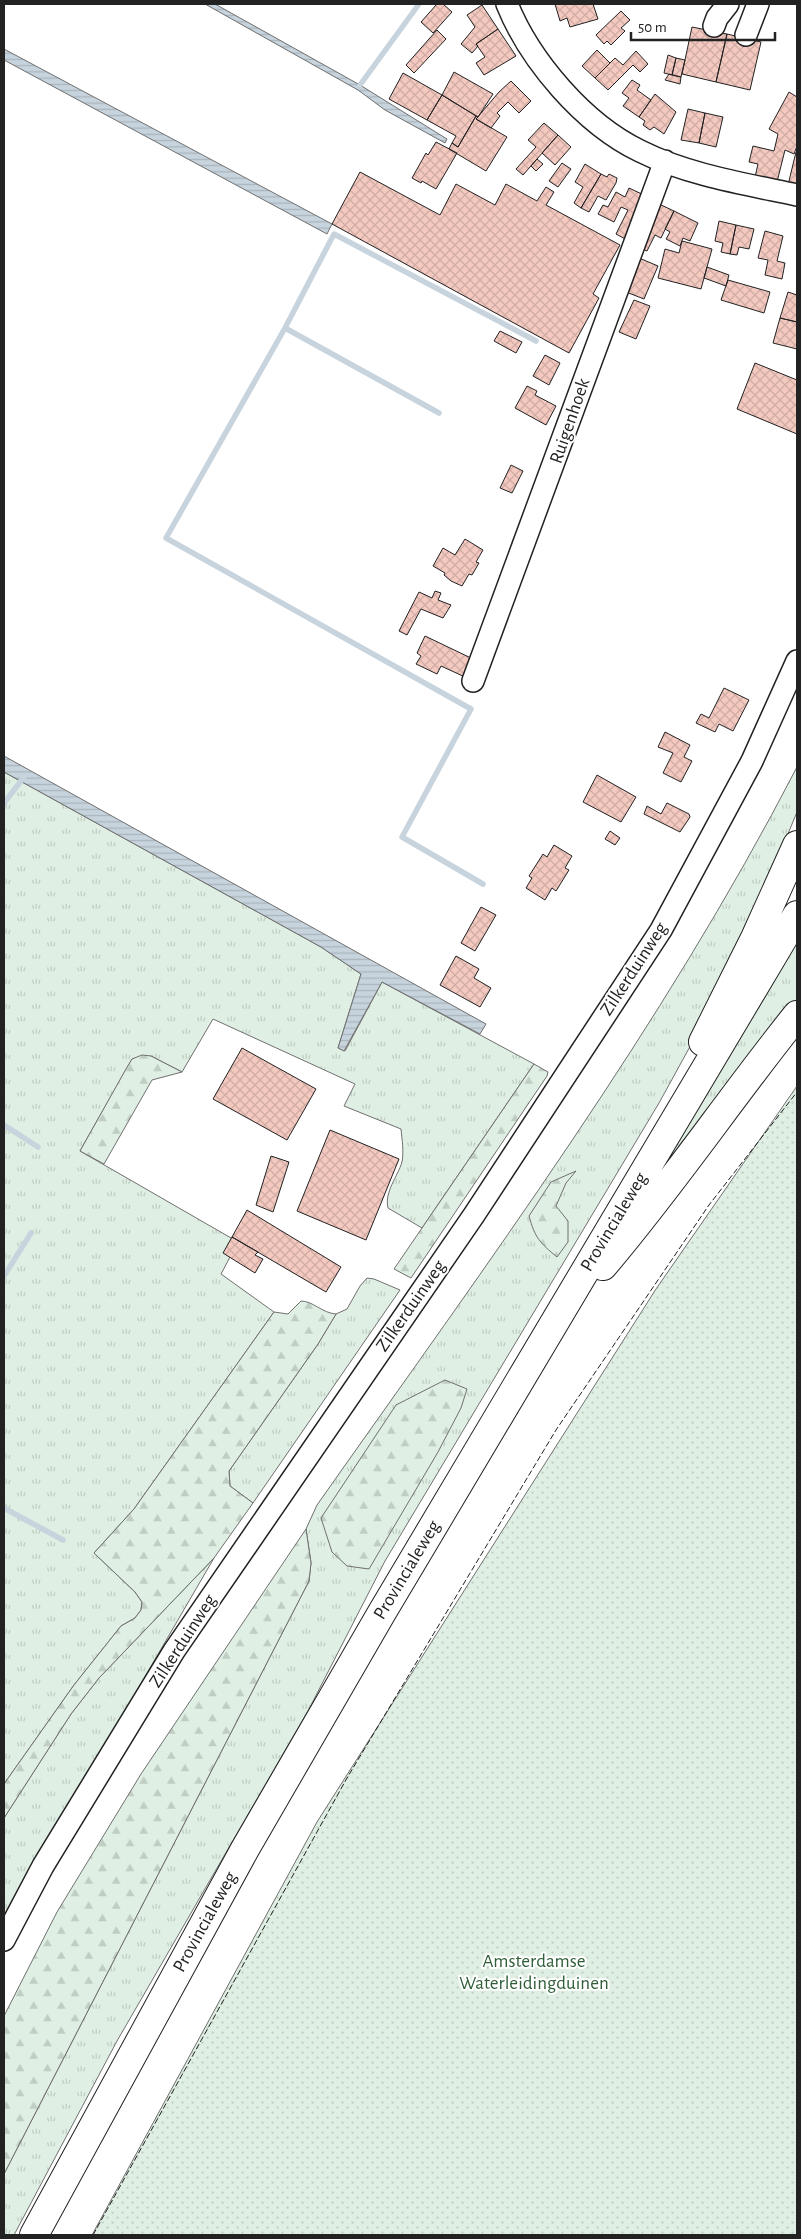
<svg xmlns="http://www.w3.org/2000/svg" width="801" height="2239" font-family="'Alegreya Sans',sans-serif">
	<style>
		.grass { fill: url(#grass-tufts); stroke: #6f6f6f }
		.forest { fill: url(#forest-firs); stroke: #6f6f6f }
		.park { fill: url(#park-dots); stroke: #6f6f6f }
		.water { fill: url(#water-rules); stroke: #6f6f6f }
		.lines { fill: none; stroke-linecap: round; stroke-linejoin: round }
		.stream { stroke: #c7d3dd; stroke-width: 5.5 }
		.building { fill: url(#building-cross-hatch); stroke: #222 }
		.minor-casing { stroke: #222; stroke-width: 24 }
		.major-casing { stroke: #222; stroke-width: 30 }
		.minor { stroke: #fff; stroke-width: 21 }
		.major { stroke: #fff; stroke-width: 28 }
		.fence { stroke: #222; stroke-width: 1; stroke-dasharray: 6 2.5; stroke-linecap: butt }
		.labels { text-anchor: middle; dominant-baseline: central; stroke-width: 4; stroke-linejoin: round; paint-order: stroke }
		.street-label { font-size: 19px; fill: #222; stroke: #fff }
		.park-label { font-size: 19px; fill: #2f5e38; stroke: #fff }
	</style>
	<defs>
		<pattern id="grass-tufts" width="24" height="20" patternUnits="userSpaceOnUse" patternTransform="scale(1.25)"><rect width="24" height="20" fill="#e0efe3"/><path d="M3 7l-1-3M5 7V3M7 7l1-3M15 17l-1-3M17 17v-4M19 17l1-3" fill="none" stroke="#c0cdc2"/></pattern>
		<pattern id="forest-firs" width="22" height="20" patternUnits="userSpaceOnUse" patternTransform="scale(1.25)"><rect width="22" height="20" fill="#e0efe3"/><path d="M5 1l3.5 6h-7zM16 11l3.5 6h-7z" fill="#c0cdc2"/></pattern>
		<pattern id="park-dots" width="8" height="8" patternUnits="userSpaceOnUse" patternTransform="scale(1.25)"><rect width="8" height="8" fill="#e0efe3"/><path d="M2 2h.1M6 6h.1" fill="none" stroke="#c0cdc2" stroke-width="1.8" stroke-linecap="round"/></pattern>
		<pattern id="water-rules" width="6" height="5" patternUnits="userSpaceOnUse" patternTransform="scale(1.25)"><rect width="6" height="5" fill="#c7d3dd"/><path d="M0 2.5h6" fill="none" stroke="#abb5bd"/></pattern>
		<pattern id="building-cross-hatch" width="8" height="8" patternUnits="userSpaceOnUse" patternTransform="scale(1.25)"><rect width="8" height="8" fill="#f3c9c0"/><path d="M0 0l8 8M0 8l8-8" fill="none" stroke="#d0aca5"/></pattern>
	</defs>
	<rect width="100%" height="100%" fill="#fff"/>
	<!-- grass -->
	<path class="grass" d="M 797,767 L 797,812 L 759,904 L 709,1012 L 659,1103 L 385,1561 L 309,1709 L 117,2041 L 14,2235 L 4,2235 L 4,2174 L 309,1581 L 311,1563 L 306,1529 L 317,1505 C 486,1265 662,1028 797,767 Z
		M 4,772 L 321,947 L 361,974 L 338,1048 L 345,1051 L 382,982 L 534,1064 L 422,1228 L 388,1208 C 384,1192 398,1176 402,1162 C 404,1151 402,1140 401,1129 L 344,1106 L 355,1084 L 213,1019 L 182,1072 L 151,1056 L 132,1059 L 80,1151 L 238,1242 L 221,1274 L 274,1312 L 134,1509 L 94,1553 L 135,1592 L 142,1602 L 141,1610 L 135,1618 L 121,1626 L 74,1685 L 4,1784 Z
		M 797,941 L 797,1010 L 639,1204 Z
		M 367,1278 L 374,1279 L 400,1290 L 253,1503 L 230,1486 L 229,1471 L 318,1344 L 336,1314 L 347,1309 L 360,1286 Z
		M 214,1558 L 4,1919 L 4,1818 L 71,1714 L 99,1678 Z"/>
	<!-- forest -->
	<path class="forest" d="M 142,1055 L 151,1056 L 182,1072 L 152,1080 L 104,1164 L 80,1151 L 126,1069 L 132,1059 Z
		M 534,1064 L 548,1072 L 547,1076 L 411,1278 L 394,1269 Z
		M 576,1171 L 566,1183 L 556,1206 L 568,1221 L 568,1242 L 557,1257 C 540,1243 535,1238 529,1216 L 551,1182 Z
		M 301,1301 C 313,1301 322,1313 336,1314 L 318,1344 L 229,1471 L 230,1486 L 253,1503 L 214,1558 L 99,1678 L 71,1714 L 4,1818 L 4,1784 L 74,1685 L 121,1626 L 135,1618 L 141,1610 L 142,1602 L 135,1592 L 94,1553 L 134,1509 L 274,1312 L 288,1314 Z
		M 445,1380 L 467,1389 L 461,1408 L 438,1452 L 369,1569 L 347,1566 L 332,1552 L 321,1518 L 396,1405 Z
		M 306,1529 L 311,1563 L 309,1581 L 4,2174 L 4,2016 L 57,1912 L 141,1774 Z"/>
	<!-- park -->
	<path class="park" d="M 797,1086 L 797,2235 L 92,2235 L 317,1822 L 656,1289 Z"/>
	<!-- water -->
	<path class="water" d="M 205,4 L 215,4 L 360,85 L 447,139 L 445,143 L 385,110 L 358,90 Z
		M 4,49 L 332,224 L 327,234 L 4,60 Z
		M 4,756 L 486,1024 L 480,1034 L 382,982 L 344,1051 L 338,1048 L 361,974 L 321,947 L 4,772 Z"/>
	<g class="lines">
		<!-- stream -->
		<path class="stream" d="M 360,85 L 419,4
			M 285,328 L 439,413
			M 4,803 L 24,777
			M 483,884 L 402,837 L 471,709 L 166,538 L 285,328 L 334,234 L 536,341
			M 4,1125 L 38,1147
			M 4,1276 L 31,1233
			M 4,1508 L 63,1540"/>
	</g>
	<!-- building -->
	<path class="building" d="M 437,4 L 443,4 L 452,12 L 433,33 L 421,22 Z
		M 555,4 L 593,4 L 598,19 L 570,27 L 567,18 L 560,21 Z
		M 482,5 L 498,29 L 476,44 L 478,46 L 472,53 L 461,44 L 475,27 L 467,15 Z
		M 621,11 L 630,20 L 621,28 L 625,31 L 611,45 L 607,41 L 604,44 L 596,35 Z
		M 692,27 L 727,34 L 716,82 L 682,74 Z
		M 498,29 L 516,56 L 484,75 L 476,63 L 485,57 L 476,44 Z
		M 437,30 L 446,39 L 414,73 L 406,65 Z
		M 727,34 L 761,42 L 750,90 L 716,82 Z
		M 597,50 L 610,63 L 595,78 L 582,66 Z
		M 636,51 L 648,64 L 640,72 L 633,65 L 608,90 L 595,78 L 615,58 L 623,65 Z
		M 668,55 L 676,58 L 672,75 L 664,73 Z
		M 676,58 L 685,60 L 681,77 L 672,75 Z
		M 454,72 L 493,94 L 478,117 L 442,95 Z
		M 403,73 L 442,95 L 427,120 L 389,99 Z
		M 669,74 L 681,77 L 680,84 L 665,80 Z
		M 632,80 L 640,85 L 637,90 L 651,100 L 639,117 L 623,106 L 629,98 L 622,93 Z
		M 511,81 L 531,101 L 519,113 L 508,102 L 497,113 L 500,116 L 491,128 L 476,119 L 499,92 Z
		M 789,92 L 797,97 L 797,146 L 794,154 L 785,150 L 777,182 L 755,177 L 758,164 L 749,162 L 753,146 L 774,151 L 778,134 L 769,129 Z
		M 655,94 L 676,112 L 664,134 L 654,127 L 650,130 L 643,125 L 645,121 L 639,117 Z
		M 442,95 L 476,116 L 458,147 L 452,143 L 456,136 L 427,120 Z
		M 688,109 L 705,113 L 699,143 L 681,140 Z
		M 705,113 L 723,117 L 716,147 L 699,143 Z
		M 476,116 L 478,117 L 476,119 L 507,137 L 486,171 L 449,149 L 452,143 L 458,147 Z
		M 544,123 L 558,135 L 523,175 L 516,169 L 536,147 L 528,140 Z
		M 558,135 L 571,147 L 555,165 L 542,153 Z
		M 436,142 L 457,153 L 436,189 L 422,181 L 421,183 L 412,178 L 426,153 L 428,155 Z
		M 796,152 L 797,152 L 797,187 L 788,185 Z
		M 537,159 L 543,164 L 536,171 L 531,166 Z
		M 562,163 L 571,169 L 558,187 L 549,181 Z
		M 585,164 L 601,174 L 581,208 L 574,203 L 583,187 L 575,182 Z
		M 360,172 L 440,215 L 456,184 L 495,205 L 506,184 L 537,201 L 546,187 L 554,192 L 546,205 L 620,245 L 593,294 L 599,298 L 569,353 L 332,224 Z
		M 601,174 L 607,177 L 609,174 L 617,178 L 616,183 L 606,200 L 598,196 L 589,212 L 581,208 Z
		M 629,188 L 646,196 L 627,240 L 616,234 L 628,210 L 621,207 L 614,222 L 598,214 L 603,205 L 608,207 L 616,192 L 625,197 Z
		M 659,204 L 674,211 L 661,238 L 655,235 L 647,251 L 638,247 Z
		M 674,211 L 698,223 L 690,241 L 683,238 L 680,246 L 666,239 L 670,232 L 665,229 Z
		M 719,221 L 736,225 L 730,254 L 721,252 L 723,243 L 715,241 Z
		M 736,225 L 754,229 L 749,249 L 739,247 L 737,255 L 730,254 Z
		M 765,231 L 783,236 L 777,261 L 785,263 L 782,279 L 765,275 L 768,260 L 758,258 Z
		M 682,241 L 712,249 L 701,289 L 658,278 L 665,249 L 679,253 Z
		M 639,258 L 658,266 L 644,299 L 621,290 Z
		M 707,267 L 729,275 L 726,286 L 704,278 Z
		M 728,280 L 770,292 L 764,313 L 721,300 Z
		M 788,292 L 797,295 L 797,322 L 780,318 Z
		M 634,300 L 650,306 L 636,339 L 619,332 Z
		M 780,318 L 797,322 L 797,349 L 773,343 Z
		M 500,331 L 522,342 L 516,353 L 494,341 Z
		M 545,355 L 560,363 L 549,385 L 533,376 Z
		M 755,363 L 797,380 L 797,434 L 737,409 Z
		M 527,386 L 537,391 L 535,395 L 556,406 L 546,425 L 515,408 Z
		M 511,465 L 523,471 L 512,493 L 500,488 Z
		M 465,539 L 483,550 L 476,562 L 479,563 L 472,575 L 469,574 L 462,586 L 451,581 L 444,575 L 445,573 L 433,566 L 443,548 L 455,555 Z
		M 435,591 L 441,593 L 438,600 L 451,605 L 443,618 L 421,609 L 407,635 L 399,631 L 419,592 L 432,598 Z
		M 425,636 L 473,659 L 465,677 L 441,666 L 437,674 L 416,664 L 421,656 L 417,653 Z
		M 724,688 L 749,700 L 733,731 L 719,724 L 715,732 L 696,723 L 701,714 L 709,718 Z
		M 665,732 L 690,745 L 684,757 L 692,761 L 681,782 L 663,773 L 673,753 L 658,747 Z
		M 597,775 L 636,797 L 621,822 L 583,802 Z
		M 667,803 L 689,814 L 690,817 L 680,832 L 644,814 L 647,806 L 661,814 Z
		M 610,831 L 620,838 L 615,845 L 605,839 Z
		M 554,845 L 572,856 L 565,868 L 569,870 L 556,891 L 552,888 L 545,900 L 526,888 L 532,878 L 529,876 L 543,854 L 547,857 Z
		M 481,907 L 496,915 L 475,951 L 461,943 Z
		M 456,956 L 479,969 L 474,978 L 491,988 L 480,1007 L 440,985 Z
		M 242,1048 L 316,1089 L 287,1140 L 213,1099 Z
		M 330,1130 L 399,1159 L 366,1240 L 297,1211 Z
		M 271,1156 L 289,1162 L 273,1212 L 256,1205 Z
		M 247,1210 L 341,1267 L 326,1292 L 232,1237 Z
		M 232,1237 L 258,1252 L 255,1255 L 263,1259 L 255,1273 L 223,1253 Z"/>
	<g class="lines">
		<!-- minor casing -->
		<g class="minor-casing">
			<path id="minor" d="M 507,4 C 530,61 584,124 640,151 C 688,175 745,184 797,195
				M 714,26 L 717,18 L 728,4
				M 746,35 L 758,4
				M 473,681 L 665,161
				M 4,1940 L 43,1866 L 174,1651 L 474,1215 L 661,930 L 752,761 L 797,661"/>
		</g>
		<!-- major casing -->
		<g class="major-casing">
			<path id="major" d="M 703,1042 L 755,938 L 797,845
				M 603,1266 C 672,1185 731,1097 797,1015
				M 34,2235 L 245,1849 L 381,1614 L 797,915"/>
		</g>
		<!-- minor -->
		<use href="#minor" class="minor"/>
		<!-- major -->
		<use href="#major" class="major"/>
		<!-- fence -->
		<path class="fence" d="M 93,2235 L 347,1778 L 556,1430 L 709,1205 L 797,1092"/>
	</g>
	<g class="labels">
		<!-- street labels -->
		<g class="street-label">
			<text transform="translate(570 421) rotate(-71)">Ruigenhoek</text>
			<text transform="translate(634 969) rotate(-57)">Zilkerduinweg</text>
			<text transform="translate(614 1222) rotate(-59)">Provincialeweg</text>
			<text transform="translate(411 1306) rotate(-55)">Zilkerduinweg</text>
			<text transform="translate(407 1570) rotate(-59)">Provincialeweg</text>
			<text transform="translate(183 1641) rotate(-57)">Zilkerduinweg</text>
			<text transform="translate(205 1922) rotate(-61)">Provincialeweg</text>
		</g>
		<!-- park labels -->
		<g class="park-label">
			<text x="534" y="1961">Amsterdamse<tspan x="534" dy="22">Waterleidingduinen</tspan></text>
		</g>
	</g>
	<!-- border -->
	<rect width="801" height="2239" fill="none" stroke="#222222" stroke-width="10"/>
	<!-- scale -->
	<path d="M631 32v8h144v-8" fill="none" stroke="#222222" stroke-width="2.5"/>
	<text x="638" y="32" font-size="15" fill="#222222" stroke="#ffffff" stroke-width="4" paint-order="stroke">50 m</text>
</svg>
